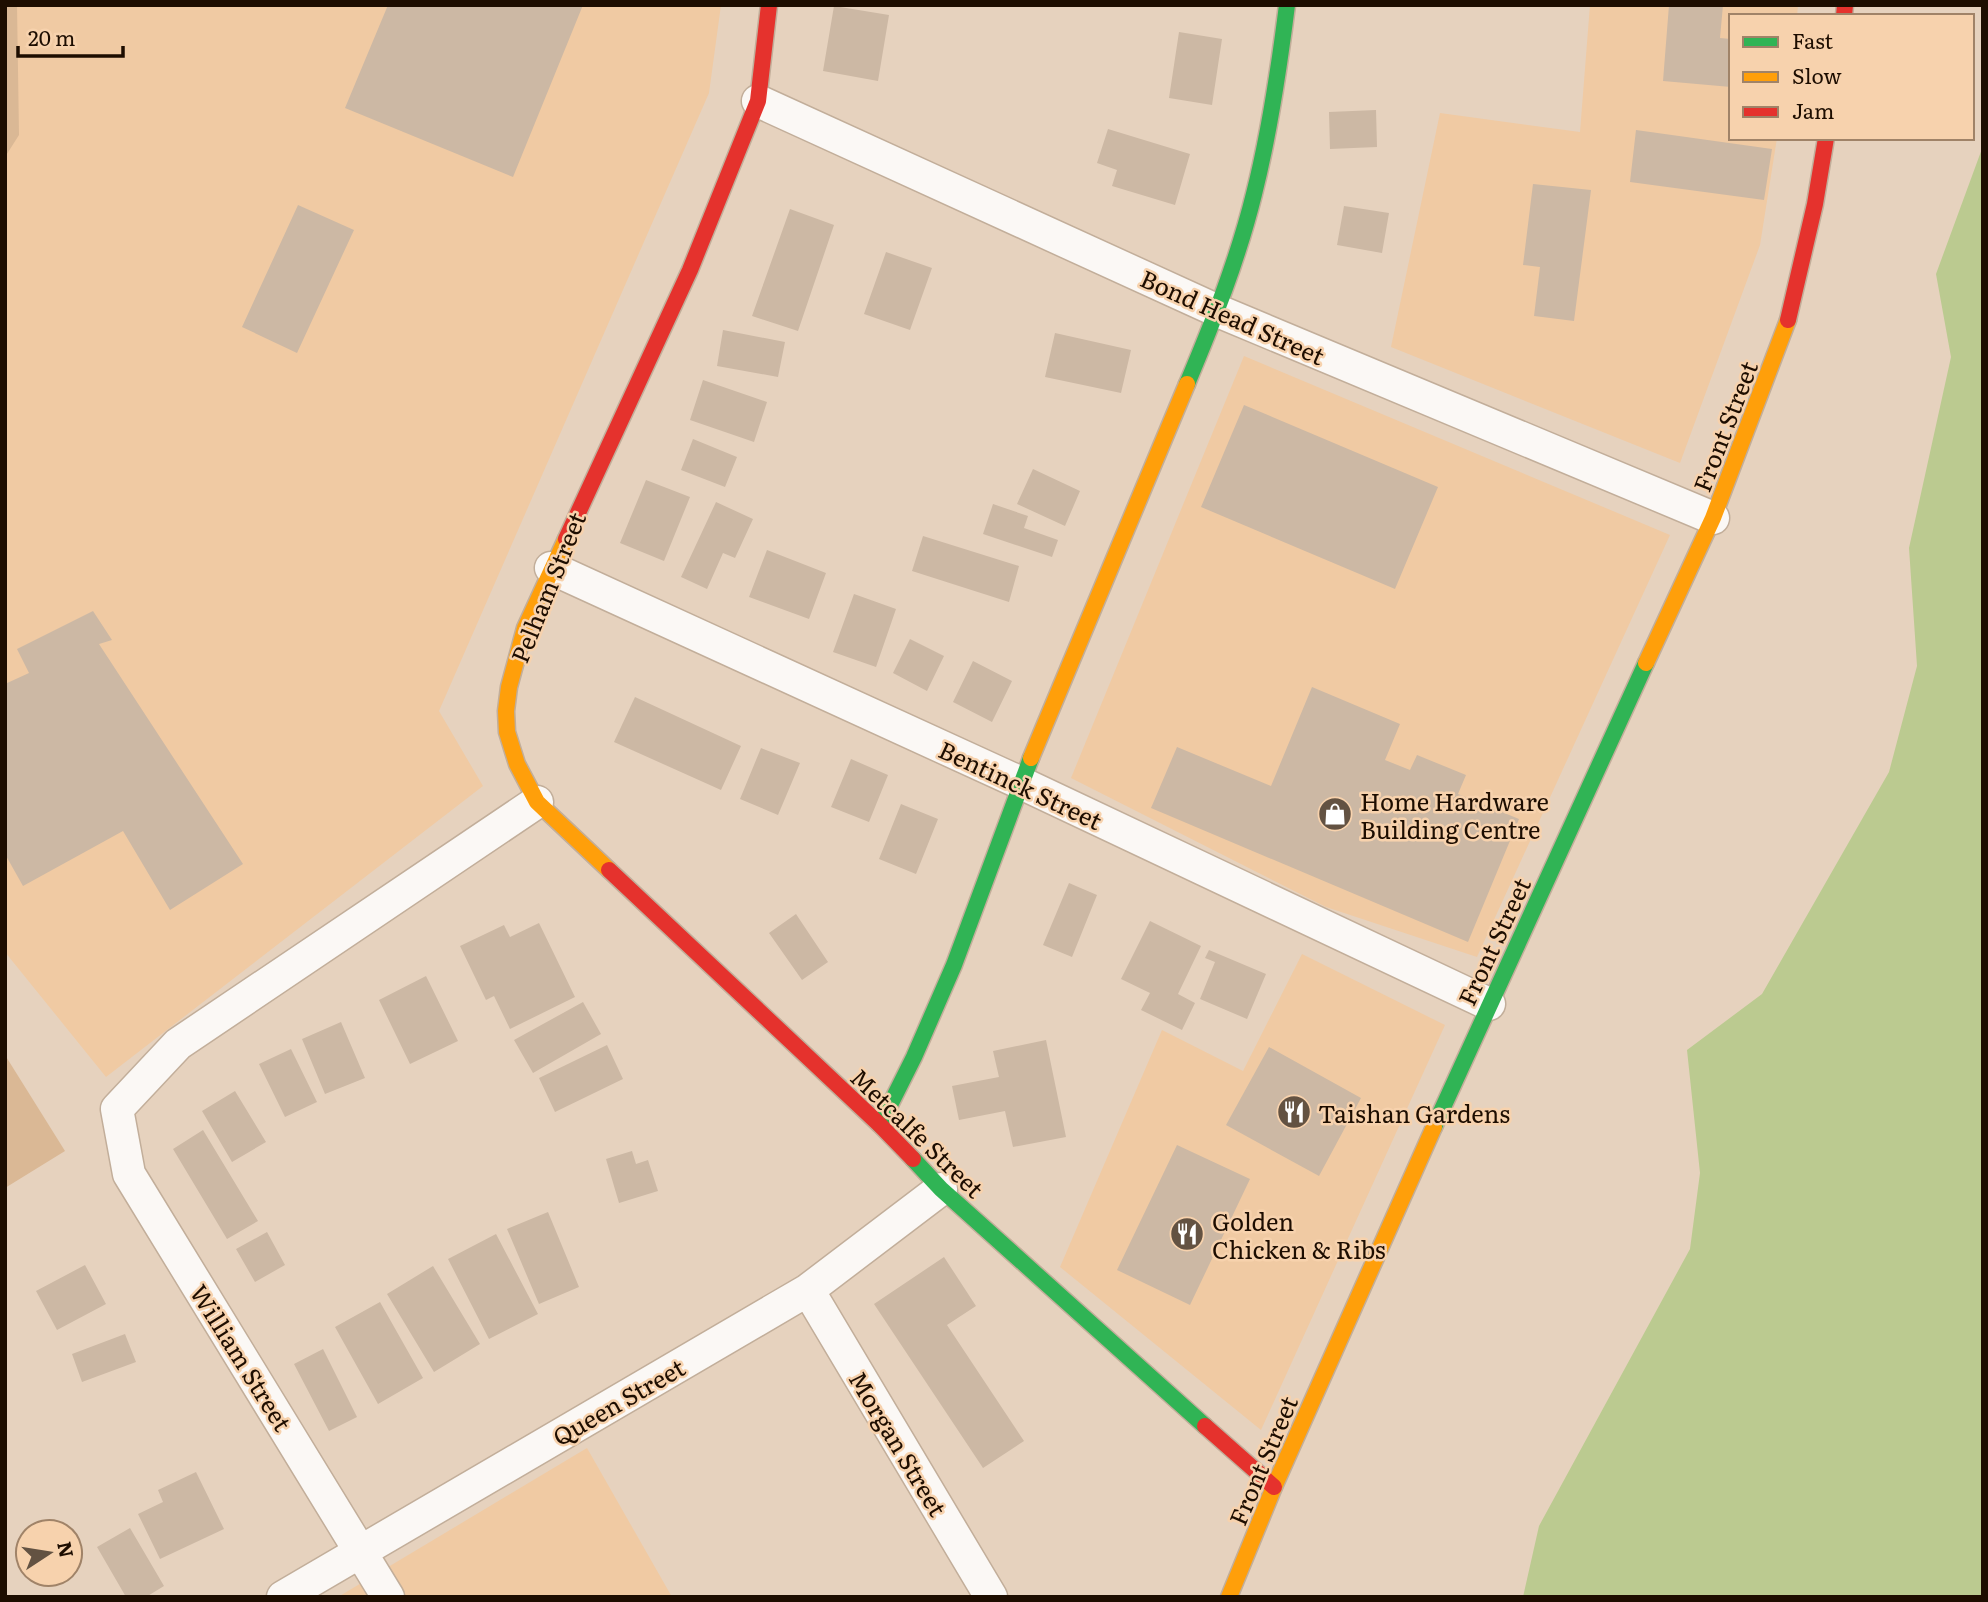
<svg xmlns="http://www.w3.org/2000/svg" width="1988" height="1602" font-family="Literata,serif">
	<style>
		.built { fill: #f0caa3 }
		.green { fill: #dab895 }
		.water { fill: #bbca90 }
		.building { fill: #ccb8a4 }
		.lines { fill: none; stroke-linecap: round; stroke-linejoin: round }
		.street-casing { stroke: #c2ae9a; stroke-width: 35 }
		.fast-casing { stroke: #c2ae9a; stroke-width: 19 }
		.slow-casing { stroke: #c2ae9a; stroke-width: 19 }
		.jam-casing { stroke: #c2ae9a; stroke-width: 19 }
		.street { stroke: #fbf8f5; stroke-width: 32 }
		.fast { stroke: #30b455; stroke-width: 16 }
		.slow { stroke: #ff9f0a; stroke-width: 16 }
		.jam { stroke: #e5322d; stroke-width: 16 }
		.labels { text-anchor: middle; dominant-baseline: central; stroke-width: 5; stroke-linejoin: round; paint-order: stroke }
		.street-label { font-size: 24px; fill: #1d0d00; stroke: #f7d2ad }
		.poi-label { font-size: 24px; fill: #1d0d00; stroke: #f7d2ad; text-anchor: start }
	</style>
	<rect width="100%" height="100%" fill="#e6d2be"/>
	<!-- built -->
	<path class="built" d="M 17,5 L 721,5 L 709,93 L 439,711 L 483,786 L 106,1077 L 5,952 L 5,42 Z
		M 1590,5 L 1798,5 L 1797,16 L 1731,16 L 1731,138 L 1777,138 L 1760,245 L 1680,463 L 1391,347 L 1440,113 L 1580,132 Z
		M 1244,356 L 1670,535 L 1477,957 L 1326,907 L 1071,778 Z
		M 1302,954 L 1445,1025 L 1261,1430 L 1060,1267 L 1162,1030 L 1243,1071 Z
		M 587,1448 L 672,1597 L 338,1597 Z"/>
	<!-- green -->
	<path class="green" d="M 5,5 L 17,5 L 19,135 L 5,157 Z
		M 5,1055 L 65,1151 L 5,1188 Z"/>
	<!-- water -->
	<path class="water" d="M 1983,146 L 1983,1597 L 1523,1597 L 1539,1526 L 1690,1249 L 1700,1173 L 1687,1050 L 1762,994 L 1889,772 L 1917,666 L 1909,548 L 1951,357 L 1936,274 Z"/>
	<!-- building -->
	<path class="building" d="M 388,5 L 583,5 L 513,177 L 345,108 Z
		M 1669,5 L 1723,5 L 1720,38 L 1731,39 L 1731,87 L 1663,81 Z
		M 834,6 L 889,15 L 878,81 L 823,71 Z
		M 1179,32 L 1222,39 L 1212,105 L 1169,98 Z
		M 1376,110 L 1377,147 L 1330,149 L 1329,112 Z
		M 1108,129 L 1190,154 L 1175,205 L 1112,186 L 1117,170 L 1097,163 Z
		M 1636,130 L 1772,149 L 1764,200 L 1630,182 Z
		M 1533,184 L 1591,190 L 1574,321 L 1534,316 L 1540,267 L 1523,265 Z
		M 298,205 L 354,230 L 297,353 L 242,327 Z
		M 1344,206 L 1389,213 L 1382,253 L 1337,245 Z
		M 790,209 L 834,225 L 798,331 L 752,316 Z
		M 886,252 L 932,268 L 910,330 L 864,314 Z
		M 723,330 L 785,342 L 778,377 L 717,366 Z
		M 1055,333 L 1131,350 L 1121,393 L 1045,377 Z
		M 703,380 L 767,402 L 754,442 L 690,420 Z
		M 1244,405 L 1438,487 L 1395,589 L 1201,507 Z
		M 693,439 L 737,457 L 725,487 L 681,470 Z
		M 1033,469 L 1080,491 L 1065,526 L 1017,504 Z
		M 646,480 L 690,497 L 664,561 L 620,543 Z
		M 716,502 L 753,519 L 735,558 L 723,553 L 707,589 L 681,577 Z
		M 993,504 L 1028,516 L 1024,528 L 1058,540 L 1052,557 L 983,534 Z
		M 923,536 L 1019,566 L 1009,602 L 912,571 Z
		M 767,550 L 826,573 L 809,619 L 749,597 Z
		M 854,594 L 896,609 L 876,667 L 833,652 Z
		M 93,611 L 112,640 L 99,644 L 243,864 L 170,910 L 123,831 L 23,886 L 5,854 L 5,684 L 29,673 L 17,649 Z
		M 910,639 L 944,656 L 927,691 L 893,673 Z
		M 973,661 L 1012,681 L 992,722 L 953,702 Z
		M 1312,687 L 1400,724 L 1385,760 L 1410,770 L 1417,755 L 1466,775 L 1458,794 L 1519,819 L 1468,942 L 1151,808 L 1177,747 L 1271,786 Z
		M 635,697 L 741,746 L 721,790 L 614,742 Z
		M 761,748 L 800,763 L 778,815 L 740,799 Z
		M 851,759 L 888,775 L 869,822 L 831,807 Z
		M 901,804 L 938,819 L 916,874 L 879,859 Z
		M 1069,883 L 1097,895 L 1072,957 L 1043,945 Z
		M 796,914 L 828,962 L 802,980 L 769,933 Z
		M 1150,921 L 1201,946 L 1178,994 L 1195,1003 L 1182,1030 L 1141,1010 L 1150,993 L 1121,979 Z
		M 539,923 L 575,997 L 510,1029 L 494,996 L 486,1000 L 460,946 L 504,925 L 510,937 Z
		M 1209,950 L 1266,974 L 1247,1019 L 1200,999 L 1215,962 L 1205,958 Z
		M 426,976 L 458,1041 L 410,1064 L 379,1000 Z
		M 583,1002 L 601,1034 L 533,1073 L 514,1040 Z
		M 341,1022 L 365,1078 L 325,1094 L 302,1039 Z
		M 1046,1040 L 1066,1137 L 1013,1147 L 1005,1111 L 959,1120 L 952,1086 L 999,1077 L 993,1051 Z
		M 607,1045 L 623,1079 L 555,1112 L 539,1078 Z
		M 1269,1047 L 1361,1098 L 1319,1176 L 1226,1125 Z
		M 291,1049 L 317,1102 L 285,1117 L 259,1064 Z
		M 235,1091 L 266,1142 L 232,1162 L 202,1111 Z
		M 203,1130 L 258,1221 L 227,1239 L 173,1149 Z
		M 1177,1145 L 1250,1179 L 1190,1305 L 1117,1270 Z
		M 632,1151 L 636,1164 L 648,1160 L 658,1191 L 619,1203 L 606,1159 Z
		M 548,1212 L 579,1287 L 539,1304 L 507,1229 Z
		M 267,1232 L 285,1265 L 255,1282 L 236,1249 Z
		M 496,1234 L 538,1314 L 489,1339 L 448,1259 Z
		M 944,1257 L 976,1306 L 947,1325 L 1024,1441 L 983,1468 L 874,1304 Z
		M 85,1265 L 106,1304 L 57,1330 L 36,1291 Z
		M 433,1266 L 480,1344 L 434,1372 L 387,1294 Z
		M 380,1302 L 423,1378 L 378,1404 L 335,1327 Z
		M 125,1334 L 136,1362 L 82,1382 L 72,1354 Z
		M 323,1349 L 357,1417 L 329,1431 L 294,1364 Z
		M 196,1472 L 224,1529 L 160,1559 L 138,1514 L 163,1502 L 158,1490 Z
		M 130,1528 L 164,1586 L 146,1597 L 126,1597 L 97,1547 Z"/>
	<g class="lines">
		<!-- street casing -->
		<g class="street-casing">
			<path id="street" d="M 758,101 L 1218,311 L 1713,518
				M 551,568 L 1021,783 L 1489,1004
				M 808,1290 L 991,1597
				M 283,1597 L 808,1290 L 941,1189
				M 388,1597 L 129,1174 L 117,1109 L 178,1044 L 537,802"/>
		</g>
		<!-- fast casing -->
		<g class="fast-casing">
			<path id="fast" d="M 1187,384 C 1213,322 1238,259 1254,194 C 1270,131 1279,69 1287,5
				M 880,1125 L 914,1057 L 954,965 L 1031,758
				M 1434,1127 L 1646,663
				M 913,1159 L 941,1189 L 1205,1426"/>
		</g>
		<!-- slow casing -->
		<g class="slow-casing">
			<path id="slow" d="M 566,539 L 525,628 L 509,687 L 506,711 L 507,732 L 517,764 L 537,802 L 609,870
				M 1646,663 L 1713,518 L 1788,320
				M 1031,758 L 1187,384
				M 1229,1597 L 1274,1487 L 1434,1127"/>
		</g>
		<!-- jam casing -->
		<g class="jam-casing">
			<path id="jam" d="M 1844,16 L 1845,5
				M 1788,320 L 1815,204 L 1826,138
				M 566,539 L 690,270 L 758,101 L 769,5
				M 609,870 L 880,1125 L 913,1159
				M 1205,1426 L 1274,1487"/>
		</g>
		<!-- street -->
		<use href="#street" class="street"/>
		<!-- fast -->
		<use href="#fast" class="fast"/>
		<!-- slow -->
		<use href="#slow" class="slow"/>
		<!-- jam -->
		<use href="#jam" class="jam"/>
	</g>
	<!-- icons -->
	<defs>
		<g id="shop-disc" transform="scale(1.75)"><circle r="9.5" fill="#635242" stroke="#f7d2ad"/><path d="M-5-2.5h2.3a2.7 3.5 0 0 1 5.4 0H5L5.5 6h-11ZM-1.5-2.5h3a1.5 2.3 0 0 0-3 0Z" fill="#fff"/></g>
		<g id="restaurant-disc" transform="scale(1.75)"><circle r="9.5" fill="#635242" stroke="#f7d2ad"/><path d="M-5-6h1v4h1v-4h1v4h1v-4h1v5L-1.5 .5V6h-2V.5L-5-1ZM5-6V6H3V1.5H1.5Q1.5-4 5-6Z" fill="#fff"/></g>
	</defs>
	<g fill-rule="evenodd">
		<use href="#shop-disc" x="1335" y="814"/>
		<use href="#restaurant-disc" x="1294" y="1112"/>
		<use href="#restaurant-disc" x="1187" y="1234"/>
	</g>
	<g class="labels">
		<!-- street labels -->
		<g class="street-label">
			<text transform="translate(1233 316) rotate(24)">Bond Head Street</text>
			<text transform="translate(1724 426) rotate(-69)">Front Street</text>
			<text transform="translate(547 587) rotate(-68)">Pelham Street</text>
			<text transform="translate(1021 784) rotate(25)">Bentinck Street</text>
			<text transform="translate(1493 941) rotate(-65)">Front Street</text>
			<text transform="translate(918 1132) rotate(44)">Metcalfe Street</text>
			<text transform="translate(242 1357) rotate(58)">William Street</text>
			<text transform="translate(618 1401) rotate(-30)">Queen Street</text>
			<text transform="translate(899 1443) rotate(59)">Morgan Street</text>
			<text transform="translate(1262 1460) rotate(-67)">Front Street</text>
		</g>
		<!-- poi labels -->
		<g class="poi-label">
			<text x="1360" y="800">Home Hardware<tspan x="1360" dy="28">Building Centre</tspan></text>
			<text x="1318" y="1112">Taishan Gardens</text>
			<text x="1212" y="1220">Golden<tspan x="1212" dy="28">Chicken &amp; Ribs</tspan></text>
		</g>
	</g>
	<!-- border -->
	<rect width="1988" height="1602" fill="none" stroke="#1d0d00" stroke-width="14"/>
	<!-- legend -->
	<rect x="1729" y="14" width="245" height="126" fill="#f7d2ad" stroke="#a08368" stroke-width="2"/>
	<rect x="1743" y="37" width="35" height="10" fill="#30b455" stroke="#a08368" stroke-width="2"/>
	<text x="1792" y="49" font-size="21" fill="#1d0d00">Fast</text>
	<rect x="1743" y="72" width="35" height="10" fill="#ff9f0a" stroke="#a08368" stroke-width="2"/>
	<text x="1792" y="84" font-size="21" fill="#1d0d00">Slow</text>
	<rect x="1743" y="107" width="35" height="10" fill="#e5322d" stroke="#a08368" stroke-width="2"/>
	<text x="1792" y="119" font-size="21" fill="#1d0d00">Jam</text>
	<!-- north arrow -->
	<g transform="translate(49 1553) rotate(78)"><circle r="33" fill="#f7d2ad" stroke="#a08368" stroke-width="2"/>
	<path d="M0-5L12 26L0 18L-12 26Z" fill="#635242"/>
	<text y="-10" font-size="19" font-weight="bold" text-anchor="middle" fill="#1d0d00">N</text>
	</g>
	<!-- scale -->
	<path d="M18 46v10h105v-10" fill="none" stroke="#1d0d00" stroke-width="3.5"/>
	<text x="28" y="46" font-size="21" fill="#1d0d00" stroke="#f7d2ad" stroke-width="5" paint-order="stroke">20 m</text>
</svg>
